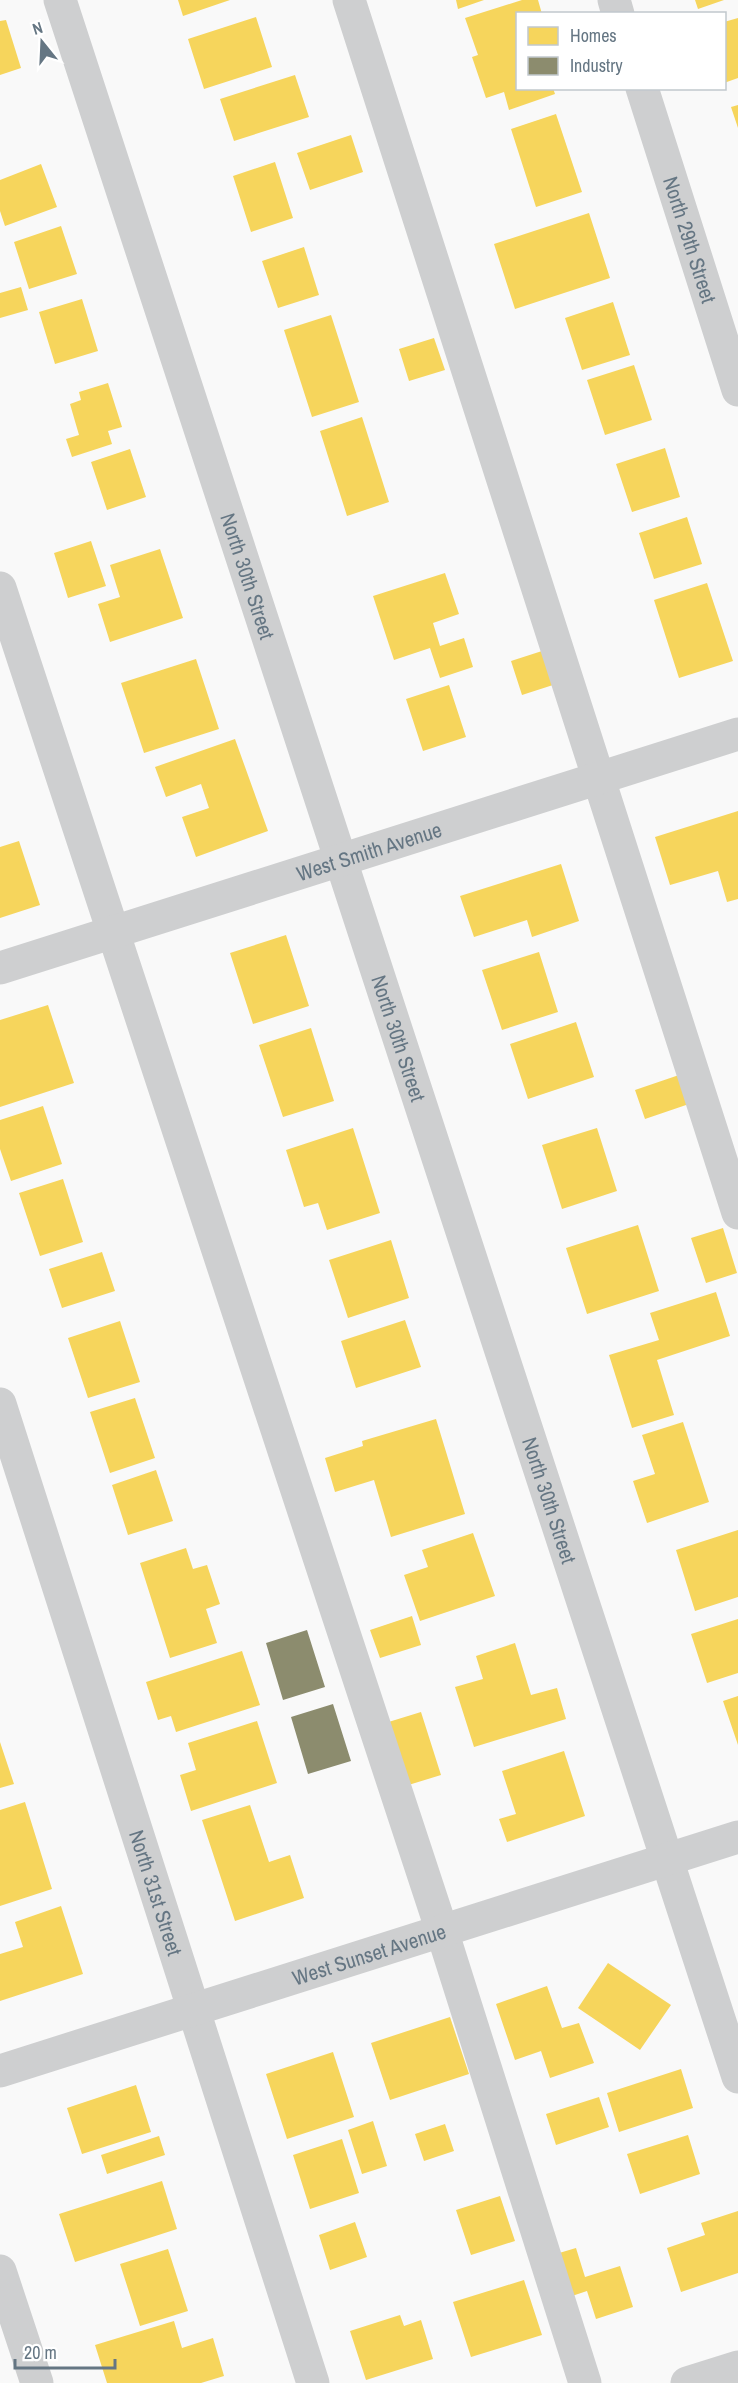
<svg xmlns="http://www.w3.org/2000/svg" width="738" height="2383" font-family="'Archivo Narrow',sans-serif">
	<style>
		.homes { fill: #f6d55c }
		.industry { fill: #8c8c6e }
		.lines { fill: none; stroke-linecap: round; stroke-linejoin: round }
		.minor { stroke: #cecfd0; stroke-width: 33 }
		.labels { text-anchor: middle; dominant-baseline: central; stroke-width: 6; stroke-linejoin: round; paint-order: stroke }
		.street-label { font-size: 21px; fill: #657683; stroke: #fff }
	</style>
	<rect width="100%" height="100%" fill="#f9f9f9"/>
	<!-- homes -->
	<path class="homes" d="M 178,0 L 230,0 L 183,16 Z
		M 456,0 L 484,0 L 458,9 Z
		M 522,0 L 538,0 L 542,14 L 518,14 L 518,88 L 553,88 L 555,94 L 509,110 L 504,92 L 486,98 L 472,57 L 478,55 L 465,18 Z
		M 695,0 L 724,0 L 698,9 Z
		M 256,17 L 272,67 L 204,89 L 188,39 Z
		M 738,18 L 738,78 L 724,83 L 724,22 Z
		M 6,20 L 21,68 L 0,75 L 0,21 Z
		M 295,75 L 309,117 L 234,141 L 220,99 Z
		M 738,105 L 738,128 L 731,107 Z
		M 556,114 L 582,192 L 536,207 L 511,129 Z
		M 351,135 L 363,172 L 310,190 L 297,153 Z
		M 275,162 L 293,218 L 251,232 L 233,176 Z
		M 41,164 L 57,207 L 5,226 L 0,211 L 0,180 Z
		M 589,213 L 610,278 L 515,309 L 494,244 Z
		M 61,226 L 77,274 L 29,289 L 14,242 Z
		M 304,247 L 319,295 L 278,308 L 262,261 Z
		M 21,287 L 28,310 L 0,318 L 0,293 Z
		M 82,299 L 98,351 L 55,364 L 39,312 Z
		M 613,302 L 630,355 L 582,370 L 565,318 Z
		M 331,315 L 359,402 L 312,417 L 284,330 Z
		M 434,338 L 445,370 L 409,381 L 399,349 Z
		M 634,365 L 652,420 L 605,435 L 587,380 Z
		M 108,383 L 122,427 L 108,431 L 112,444 L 72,457 L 66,439 L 79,435 L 70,404 L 81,400 L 79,392 Z
		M 362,417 L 389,502 L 347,516 L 320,431 Z
		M 665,448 L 680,497 L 632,512 L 616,464 Z
		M 130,449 L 146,497 L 107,510 L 91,462 Z
		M 687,517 L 702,564 L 654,579 L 639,533 Z
		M 91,541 L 106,586 L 68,598 L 54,553 Z
		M 160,549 L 183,618 L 110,642 L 98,604 L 120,597 L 110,565 Z
		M 445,573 L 459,614 L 433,623 L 440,646 L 464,638 L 473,667 L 440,678 L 430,648 L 394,660 L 373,596 Z
		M 707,583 L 733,661 L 679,678 L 654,600 Z
		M 542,651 L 553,685 L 522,695 L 511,661 Z
		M 196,659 L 219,729 L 144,753 L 121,683 Z
		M 449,685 L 466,737 L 423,751 L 406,699 Z
		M 235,739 L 268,831 L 196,857 L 182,817 L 209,808 L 201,784 L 166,797 L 155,767 Z
		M 738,811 L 738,899 L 727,902 L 718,871 L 670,885 L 655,837 Z
		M 19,841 L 40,905 L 0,918 L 0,847 Z
		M 561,864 L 579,921 L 532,937 L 527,920 L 474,937 L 460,896 Z
		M 286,935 L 309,1006 L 253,1024 L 230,953 Z
		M 539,952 L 558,1012 L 502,1030 L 482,970 Z
		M 48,1005 L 74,1083 L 0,1107 L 0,1020 Z
		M 576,1022 L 594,1077 L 528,1099 L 510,1044 Z
		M 311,1028 L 334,1101 L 283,1117 L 259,1045 Z
		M 679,1075 L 689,1104 L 645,1119 L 635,1090 Z
		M 43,1106 L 62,1164 L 11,1181 L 0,1149 L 0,1120 Z
		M 353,1128 L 380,1213 L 327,1230 L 318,1203 L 304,1207 L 286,1150 Z
		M 597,1128 L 617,1191 L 562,1209 L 542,1145 Z
		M 63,1179 L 83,1242 L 40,1256 L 19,1193 Z
		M 638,1225 L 659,1291 L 587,1314 L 566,1248 Z
		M 723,1228 L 737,1273 L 706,1283 L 691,1238 Z
		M 391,1240 L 409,1298 L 348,1318 L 329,1260 Z
		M 102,1252 L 115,1291 L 62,1308 L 49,1269 Z
		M 716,1292 L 730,1336 L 657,1360 L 674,1415 L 632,1428 L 609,1355 L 659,1340 L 650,1313 Z
		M 405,1320 L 421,1367 L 356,1388 L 341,1341 Z
		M 120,1321 L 140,1382 L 88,1398 L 68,1338 Z
		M 135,1398 L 155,1458 L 110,1473 L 90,1412 Z
		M 436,1419 L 465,1514 L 391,1537 L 374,1480 L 335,1492 L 325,1458 L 363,1446 L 362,1441 Z
		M 683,1422 L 709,1502 L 647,1523 L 633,1481 L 655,1474 L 642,1435 Z
		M 156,1470 L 173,1521 L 128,1535 L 112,1485 Z
		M 738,1530 L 738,1597 L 695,1611 L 676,1550 Z
		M 473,1533 L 495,1596 L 420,1621 L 404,1575 L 428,1567 L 422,1550 Z
		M 186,1548 L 193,1569 L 207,1565 L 220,1604 L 206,1609 L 217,1643 L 170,1658 L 140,1563 Z
		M 412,1616 L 421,1645 L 380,1658 L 370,1630 Z
		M 738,1619 L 738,1673 L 707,1683 L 691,1634 Z
		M 515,1643 L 531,1695 L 557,1688 L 566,1719 L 474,1747 L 455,1687 L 483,1679 L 476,1656 Z
		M 242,1651 L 260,1705 L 176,1732 L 171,1716 L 158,1720 L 146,1682 Z
		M 738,1696 L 738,1745 L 723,1701 Z
		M 421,1712 L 441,1775 L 402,1787 L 382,1724 Z
		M 257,1721 L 277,1783 L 191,1811 L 180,1775 L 196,1770 L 188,1743 Z
		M 0,1742 L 14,1784 L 0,1788 Z
		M 564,1751 L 585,1816 L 507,1842 L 499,1819 L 516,1814 L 502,1771 Z
		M 25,1802 L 52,1889 L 0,1906 L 0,1810 Z
		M 250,1805 L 269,1862 L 290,1855 L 304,1898 L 235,1921 L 202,1820 Z
		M 61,1906 L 83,1974 L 0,2001 L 0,1954 L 23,1947 L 15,1922 Z
		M 608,1963 L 671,2005 L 640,2050 L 578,2008 Z
		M 547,1986 L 562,2028 L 579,2023 L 594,2063 L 550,2078 L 541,2051 L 515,2060 L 496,2004 Z
		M 450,2017 L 469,2074 L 390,2100 L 371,2043 Z
		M 333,2052 L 354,2117 L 287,2139 L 266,2074 Z
		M 681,2069 L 693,2108 L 619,2132 L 607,2093 Z
		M 136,2085 L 151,2132 L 82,2154 L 67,2108 Z
		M 599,2097 L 609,2127 L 556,2145 L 546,2114 Z
		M 373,2121 L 387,2166 L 362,2174 L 348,2130 Z
		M 445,2124 L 454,2151 L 424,2161 L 415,2134 Z
		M 688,2135 L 700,2174 L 640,2194 L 627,2154 Z
		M 159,2136 L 165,2155 L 107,2174 L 101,2155 Z
		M 342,2139 L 359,2193 L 310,2209 L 293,2155 Z
		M 162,2181 L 177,2229 L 75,2262 L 59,2214 Z
		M 500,2196 L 515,2241 L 471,2255 L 456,2210 Z
		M 738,2211 L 738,2273 L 681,2292 L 667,2248 L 705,2235 L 701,2223 Z
		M 355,2222 L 367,2257 L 330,2270 L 319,2235 Z
		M 576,2248 L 585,2277 L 620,2266 L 633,2307 L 596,2319 L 587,2291 L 563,2299 L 549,2256 Z
		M 168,2249 L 188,2311 L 140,2326 L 120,2264 Z
		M 524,2280 L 542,2335 L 471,2357 L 453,2302 Z
		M 400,2315 L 404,2326 L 421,2320 L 433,2359 L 366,2380 L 350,2331 Z
		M 174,2321 L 182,2348 L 213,2338 L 224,2376 L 201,2383 L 107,2383 L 95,2345 Z"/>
	<!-- industry -->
	<path class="industry" d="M 307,1630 L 325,1687 L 283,1700 L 266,1643 Z
		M 333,1704 L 351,1761 L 308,1774 L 291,1717 Z"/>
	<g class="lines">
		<!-- minor -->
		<g class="minor">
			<path id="s1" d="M 60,0 L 738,2077"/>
			<path d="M 349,0 L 738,1213"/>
			<path d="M 614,0 L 618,14"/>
			<path id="s2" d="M 642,88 L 738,390"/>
			<path d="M 0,588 L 442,1931 L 585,2383"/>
			<path id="s3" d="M 0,968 L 738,734"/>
			<path id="s4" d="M 0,1404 L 313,2383"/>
			<path id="s5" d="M 0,2071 L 738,1837"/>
			<path d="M 0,2271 L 37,2383"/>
			<path d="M 687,2383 L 738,2367"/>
		</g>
	</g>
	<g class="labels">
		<!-- street labels -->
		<g class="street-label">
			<text stroke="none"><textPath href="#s2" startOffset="159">North 29th Street</textPath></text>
			<text stroke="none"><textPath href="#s1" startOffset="606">North 30th Street</textPath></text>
			<text stroke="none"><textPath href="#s3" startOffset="387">West Smith Avenue</textPath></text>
			<text stroke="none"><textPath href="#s1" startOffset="1092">North 30th Street</textPath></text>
			<text stroke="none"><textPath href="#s1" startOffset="1578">North 30th Street</textPath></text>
			<text stroke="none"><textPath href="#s4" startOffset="513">North 31st Street</textPath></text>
			<text stroke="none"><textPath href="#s5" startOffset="387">West Sunset Avenue</textPath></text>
		</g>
	</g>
	<!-- legend -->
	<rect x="516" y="12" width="210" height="78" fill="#ffffff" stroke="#c1c8cd" stroke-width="1.5"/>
	<rect x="528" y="27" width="30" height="18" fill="#f6d55c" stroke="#c1c8cd" stroke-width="1.5"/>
	<text x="570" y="42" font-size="18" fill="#657683">Homes</text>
	<rect x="528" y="57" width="30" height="18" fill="#8c8c6e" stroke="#c1c8cd" stroke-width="1.5"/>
	<text x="570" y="72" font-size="18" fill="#657683">Industry</text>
	<!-- north arrow -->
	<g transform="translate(42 42) rotate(342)" stroke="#ffffff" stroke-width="4.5" paint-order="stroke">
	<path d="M0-4.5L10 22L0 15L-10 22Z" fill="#657683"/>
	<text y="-9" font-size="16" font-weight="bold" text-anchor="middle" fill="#657683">N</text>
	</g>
	<!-- scale -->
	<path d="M15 2359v9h100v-9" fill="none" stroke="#657683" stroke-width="3"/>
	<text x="24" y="2359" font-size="18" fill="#657683" stroke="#ffffff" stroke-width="4.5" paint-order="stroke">20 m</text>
</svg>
